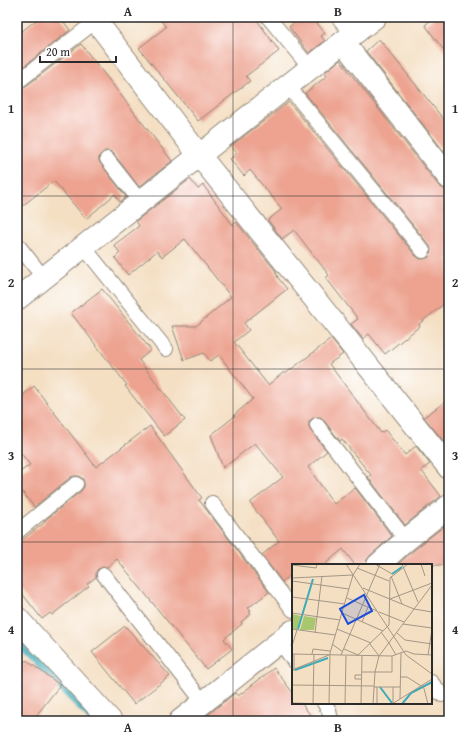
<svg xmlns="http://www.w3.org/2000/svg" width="466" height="738" font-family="'Gentium Book Plus',serif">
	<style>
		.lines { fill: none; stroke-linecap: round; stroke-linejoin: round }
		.stream { stroke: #3babb8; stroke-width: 8 }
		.building { fill: #eda390 }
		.lane-casing { stroke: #908577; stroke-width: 16 }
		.street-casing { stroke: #908577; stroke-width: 24 }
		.lane { stroke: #fff; stroke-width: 14 }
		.street { stroke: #fff; stroke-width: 22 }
		.grid { fill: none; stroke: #2b2b2b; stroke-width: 1; stroke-opacity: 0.55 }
		.inset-river { fill: none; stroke: #3babb8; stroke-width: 2 }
		.inset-road { fill: none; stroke: #a49786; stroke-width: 1 }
		.view { fill: #1d4ed8; fill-opacity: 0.15; stroke: #1d4ed8; stroke-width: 2 }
		.inset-edge { fill: none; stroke: #2b2b2b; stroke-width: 2 }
		.neatline { fill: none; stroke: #2b2b2b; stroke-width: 1.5 }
		.grid-label { font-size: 13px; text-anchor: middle; font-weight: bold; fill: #2b2b2b }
	</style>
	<rect width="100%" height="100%" fill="#fff"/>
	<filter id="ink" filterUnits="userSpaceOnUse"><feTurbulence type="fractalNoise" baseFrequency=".025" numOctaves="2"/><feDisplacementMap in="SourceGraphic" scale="8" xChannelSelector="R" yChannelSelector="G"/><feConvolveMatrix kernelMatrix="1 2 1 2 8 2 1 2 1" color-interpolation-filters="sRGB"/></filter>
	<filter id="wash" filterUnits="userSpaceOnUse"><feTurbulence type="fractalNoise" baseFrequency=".012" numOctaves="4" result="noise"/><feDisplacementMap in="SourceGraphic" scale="16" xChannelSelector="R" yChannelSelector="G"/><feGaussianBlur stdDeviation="0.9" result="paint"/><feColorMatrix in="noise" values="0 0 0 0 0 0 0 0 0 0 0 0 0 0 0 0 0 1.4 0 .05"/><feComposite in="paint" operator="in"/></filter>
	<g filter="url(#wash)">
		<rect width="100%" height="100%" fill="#f4dfc3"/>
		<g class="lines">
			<!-- stream -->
			<path class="stream" d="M 17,641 L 94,721"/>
		</g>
		<g id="blocks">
			<!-- building -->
			<path class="building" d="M 40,17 L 60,17 L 70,30 L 17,72 L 17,35 Z
				M 158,17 L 255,17 L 279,51 L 246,76 L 250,81 L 198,121 L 139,48 L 166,27 Z
				M 301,17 L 312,17 L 325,33 L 321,36 L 325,41 L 309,53 L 289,27 Z
				M 435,17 L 449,17 L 449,57 L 425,25 Z
				M 379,39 L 449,126 L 449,158 L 366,51 Z
				M 81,44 L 172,161 L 139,187 L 114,154 L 110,151 L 105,151 L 99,156 L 99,161 L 126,197 L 120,202 L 115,194 L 86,219 L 54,181 L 17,210 L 17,88 L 22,88 L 25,87 Z
				M 340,60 L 439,186 L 444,189 L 449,190 L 449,300 L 419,324 L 420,326 L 385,354 L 369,334 L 363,339 L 351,324 L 358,319 L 326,278 L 329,275 L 294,230 L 282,239 L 268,220 L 282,209 L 250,170 L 244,176 L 230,159 L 237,153 L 231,146 L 289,102 L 416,256 L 420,259 L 424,259 L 429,257 L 431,250 L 430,246 L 305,93 L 327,76 L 324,73 Z
				M 190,179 L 198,189 L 203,185 L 233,225 L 236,222 L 275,270 L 278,278 L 287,289 L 244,323 L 249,330 L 234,342 L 268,385 L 284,372 L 285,374 L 331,339 L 343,354 L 329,364 L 381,433 L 385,430 L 405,455 L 416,446 L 430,464 L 421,470 L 441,496 L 405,525 L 368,477 L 371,475 L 342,439 L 340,441 L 321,417 L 315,417 L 309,421 L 309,426 L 310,430 L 327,451 L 308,467 L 334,504 L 355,488 L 392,536 L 370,556 L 366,561 L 366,565 L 355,565 L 343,549 L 324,565 L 293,565 L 293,573 L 282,582 L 262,555 L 279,541 L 250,503 L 283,477 L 255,443 L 223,468 L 211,435 L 235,416 L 234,415 L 253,399 L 219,355 L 210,361 L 204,353 L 184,360 L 172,326 L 196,326 L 231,297 L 185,239 L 162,257 L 157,251 L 128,275 L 115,258 L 120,253 L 114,245 L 139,226 L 136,221 Z
				M 102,289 L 151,350 L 139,360 L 185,420 L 164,436 L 125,386 L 127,385 L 71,313 Z
				M 34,386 L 96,467 L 150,426 L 202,498 L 199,500 L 269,592 L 248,608 L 251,611 L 249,612 L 251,614 L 241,622 L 242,624 L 224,639 L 232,649 L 206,669 L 117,559 L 107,567 L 103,567 L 98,569 L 96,572 L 96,577 L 87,584 L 89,586 L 52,615 L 50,613 L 42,619 L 17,587 L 17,544 L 45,522 L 44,521 L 81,491 L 84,487 L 84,483 L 83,479 L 79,476 L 75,476 L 71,477 L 34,507 L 17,485 L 17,474 L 30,465 L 17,448 L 17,400 Z
				M 449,399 L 449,448 L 424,417 Z
				M 449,522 L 449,565 L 397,565 L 414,550 Z
				M 125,626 L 170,676 L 134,704 L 92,652 Z
				M 26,660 L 60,685 L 32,721 L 17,721 L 17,672 Z
				M 274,668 L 293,693 L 293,703 L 301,703 L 315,721 L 200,721 L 235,693 L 238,696 Z"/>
		</g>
	</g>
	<g filter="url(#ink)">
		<use href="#blocks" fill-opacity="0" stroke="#908577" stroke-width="1"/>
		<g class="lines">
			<!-- lane casing -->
			<g class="lane-casing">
				<path id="lane" d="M 268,17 L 310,68
					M 338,17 L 352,34
					M 20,80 L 96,21
					M 288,86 L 423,251
					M 107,159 L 140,201
					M 17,244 L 43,277
					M 83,246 L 166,349
					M 317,425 L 406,540
					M 212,503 L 293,610
					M 17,532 L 76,484
					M 104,575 L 203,702
					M 280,642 L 293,660
					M 431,682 L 442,695
					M 324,703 L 329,710 L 331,721"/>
			</g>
			<!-- street casing -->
			<g class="street-casing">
				<path id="street" d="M 93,17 L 199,155 L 338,328 L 449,468
					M 343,42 L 449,178
					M 17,299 L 375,17
					M 378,565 L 406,540 L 449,506
					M 17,618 L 111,721
					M 180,721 L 293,631"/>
			</g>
			<!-- lane -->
			<use href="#lane" class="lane"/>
			<!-- street -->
			<use href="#street" class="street"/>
		</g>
	</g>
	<!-- grid -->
	<path class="grid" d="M 233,17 L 233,721M 17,196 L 449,196M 17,369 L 449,369M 17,542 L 449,542"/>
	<!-- overview -->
	<g transform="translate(292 564)">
		<rect width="140" height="140" fill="#f4dfc3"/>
		<path d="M 0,50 L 9,52 L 5,66 L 0,65 ZM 12,52 L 24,54 L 22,66 L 8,66 Z" fill="#a9c76e"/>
		<path class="inset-river" d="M 100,10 L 110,3M 6,65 L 21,15M 3,106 L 36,94M 88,123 L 100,139M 110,140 L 119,129 L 140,118"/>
		<path class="inset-road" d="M 54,0 L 114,91 L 140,110M 83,0 L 100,10M 110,0 L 126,38M 129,0 L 133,12M 0,1 L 24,4 L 25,0M 65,4 L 97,17M 99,12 L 110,40M 0,14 L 61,11M 0,17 L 57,25M 71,24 L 122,45 L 140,48M 0,33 L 53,40M 55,34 L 85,47M 98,35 L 140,19M 87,48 L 112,58M 0,49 L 48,56M 50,49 L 91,67M 70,58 L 76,43M 111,60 L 140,64M 0,65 L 43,71M 45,65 L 79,79M 89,68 L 97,79M 23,69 L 30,12M 105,69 L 113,76 L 140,80M 97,79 L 104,91M 40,80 L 51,88M 78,80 L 87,92M 0,82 L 5,66M 52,85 L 66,91M 0,90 L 100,92 L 114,87 L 122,90 L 140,91M 20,90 L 21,85 L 38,87M 49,91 L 88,0M 66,91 L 97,61 L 98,14 L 116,0M 136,91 L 140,65M 0,106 L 37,91M 2,107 L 2,90M 70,108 L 100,108 L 100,92M 108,113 L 115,113 L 129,122M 69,115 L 63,115 L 63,111 L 69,111M 0,121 L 82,122M 131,121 L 136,140M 82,123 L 108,123M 108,135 L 109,89M 0,139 L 37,140 L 38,89 L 61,11 L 68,0M 21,139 L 22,91M 101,139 L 101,123M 53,140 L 54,92M 69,140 L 70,92M 81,140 L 83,108 L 87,92 L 140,21M 85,140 L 85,123M 100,140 L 140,115"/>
		<path class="view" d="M 72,31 L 80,47 L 56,60 L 48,45 Z"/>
		<rect width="140" height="140" class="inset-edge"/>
	</g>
	<!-- margin -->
	<rect width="466" height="738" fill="none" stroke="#fff" stroke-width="44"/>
	<!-- scale -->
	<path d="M40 56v6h76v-6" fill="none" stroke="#2b2b2b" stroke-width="2"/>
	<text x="46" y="56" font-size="12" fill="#2b2b2b" stroke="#ffffff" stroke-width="3" paint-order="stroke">20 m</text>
	<rect x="22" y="22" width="422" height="694" class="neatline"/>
	<g class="grid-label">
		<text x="128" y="16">A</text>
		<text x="338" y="16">B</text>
		<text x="11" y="113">1</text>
		<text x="455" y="113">1</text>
		<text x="11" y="287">2</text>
		<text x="455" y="287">2</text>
		<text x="11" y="460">3</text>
		<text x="455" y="460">3</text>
		<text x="11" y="634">4</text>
		<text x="455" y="634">4</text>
		<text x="128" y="732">A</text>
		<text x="338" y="732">B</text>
	</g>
</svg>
